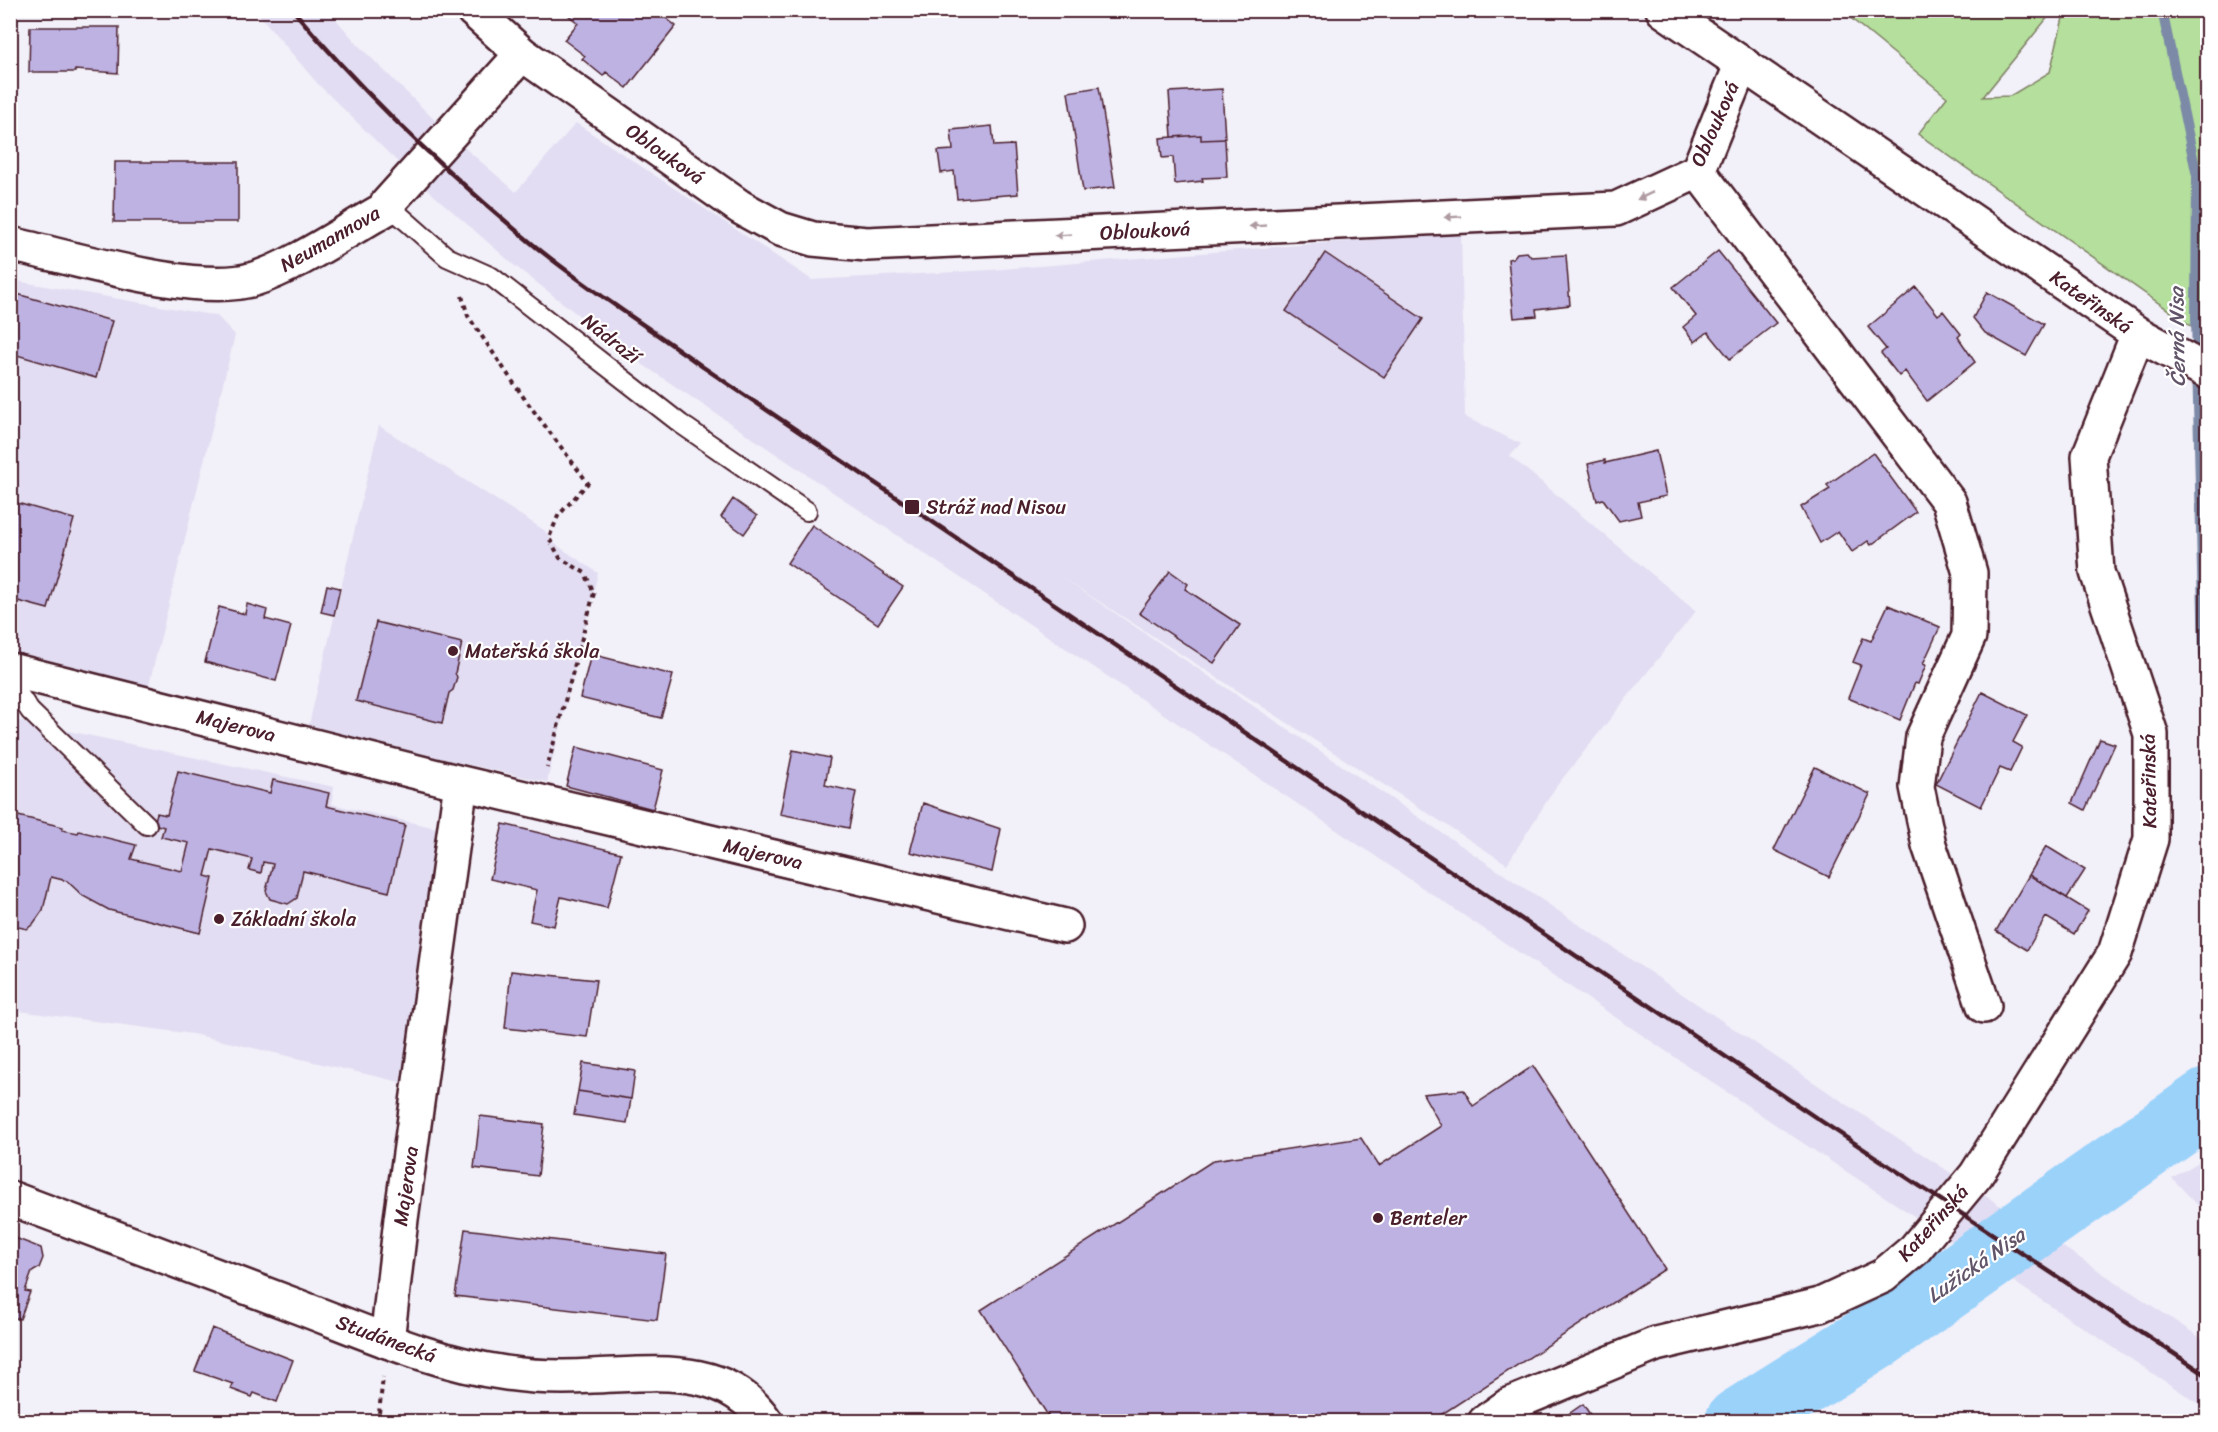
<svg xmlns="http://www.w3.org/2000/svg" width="2218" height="1432" font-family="Sriracha,sans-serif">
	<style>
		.built { fill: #e2ddf2 }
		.green { fill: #b4df9c; stroke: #7f7f64; stroke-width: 1.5 }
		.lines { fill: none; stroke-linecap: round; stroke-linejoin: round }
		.stream { stroke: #7b8aa7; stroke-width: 10 }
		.river { stroke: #9bd2fa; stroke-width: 68 }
		.building { fill: #beb2e3; stroke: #4a1f2b; stroke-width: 1.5 }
		.service-casing { stroke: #4a1f2b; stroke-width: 22 }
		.minor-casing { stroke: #4a1f2b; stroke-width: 38 }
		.tertiary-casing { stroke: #4a1f2b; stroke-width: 38 }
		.path { stroke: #4a1f2b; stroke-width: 4; stroke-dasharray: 4.5 4.5; stroke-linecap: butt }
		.service { stroke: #fff; stroke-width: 18 }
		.minor { stroke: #fff; stroke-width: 33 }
		.tertiary { stroke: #fff; stroke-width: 33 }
		.rail { stroke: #4a1f2b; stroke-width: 4.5 }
		.oneway { fill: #ae9aa0 }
		.poi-dot { fill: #4a1f2b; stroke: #fff; stroke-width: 2 }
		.labels { text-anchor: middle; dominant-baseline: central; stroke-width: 4.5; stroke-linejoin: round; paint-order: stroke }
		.street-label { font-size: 20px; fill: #4a1f2b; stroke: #fff }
		.poi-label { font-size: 20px; fill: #4a1f2b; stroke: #fff; text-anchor: start }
		.water-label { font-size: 21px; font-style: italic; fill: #625569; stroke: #fff }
	</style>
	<rect width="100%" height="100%" fill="#f2f0f9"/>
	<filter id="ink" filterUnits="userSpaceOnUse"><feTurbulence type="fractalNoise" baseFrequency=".0167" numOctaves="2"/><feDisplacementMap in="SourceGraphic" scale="12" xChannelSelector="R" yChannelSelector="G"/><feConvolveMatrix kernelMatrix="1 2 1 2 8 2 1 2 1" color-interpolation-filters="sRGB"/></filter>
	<g filter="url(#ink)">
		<!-- built -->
		<path class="built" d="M 256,11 L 329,11 L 358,45 L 451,136 L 516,192 L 576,123 L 812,280 L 991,270 L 1461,232 L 1465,417 L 1521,444 L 1510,456 L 1696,611 L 1555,788 L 1507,864 L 1061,577 L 1831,1094 L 2207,1342 L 2207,1409 L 1800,1141 L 639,362 L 514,265 L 413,177 L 317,83 Z
			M 10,280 L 217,316 L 235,335 L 147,693 L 11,655 Z
			M 379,426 L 544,530 L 555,544 L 598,573 L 547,782 L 308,729 Z
			M 11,719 L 334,787 L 331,804 L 436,828 L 409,1084 L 193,1034 L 11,1010 Z
			M 2207,1157 L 2207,1215 L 2172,1178 Z"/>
		<!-- green -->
		<path class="green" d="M 1842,11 L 2053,11 L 1983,97 L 2010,96 L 2050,72 L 2063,18 L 2062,11 L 2207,11 L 2207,337 L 1918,134 L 1947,97 Z"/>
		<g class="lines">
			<!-- stream -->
			<path class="stream" d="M 2162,10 L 2197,176 L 2196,317 L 2204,655 L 2208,666"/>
			<!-- river -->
			<path class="river" d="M 1739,1422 L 1876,1336 L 2208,1102"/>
		</g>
		<!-- building -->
		<path class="building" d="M 569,10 L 656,10 L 676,26 L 627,88 L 606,72 L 603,76 L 582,59 L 585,56 L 564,40 L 578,23 L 567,14 Z
			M 30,27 L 119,27 L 118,73 L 75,70 L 75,72 L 29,72 Z
			M 1099,87 L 1115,187 L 1083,191 L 1068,92 Z
			M 1222,89 L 1225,139 L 1201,140 L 1201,135 L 1172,137 L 1169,92 Z
			M 992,126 L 994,146 L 1014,145 L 1018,194 L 957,199 L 954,171 L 941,173 L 938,151 L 953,150 L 951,130 Z
			M 1201,135 L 1201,140 L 1225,139 L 1227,177 L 1202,178 L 1203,181 L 1175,184 L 1173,157 L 1162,158 L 1160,138 Z
			M 115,162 L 238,162 L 238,222 L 114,222 Z
			M 1718,251 L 1776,323 L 1730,359 L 1708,332 L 1695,342 L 1683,327 L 1696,316 L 1673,287 Z
			M 1527,252 L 1531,257 L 1566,255 L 1570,305 L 1536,309 L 1537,316 L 1514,318 L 1508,259 L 1513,258 L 1517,253 Z
			M 1325,253 L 1423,319 L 1384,377 L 1286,311 Z
			M 1916,287 L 1938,315 L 1943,311 L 1961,334 L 1958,337 L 1975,362 L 1927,401 L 1905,371 L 1899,376 L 1881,353 L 1886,349 L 1868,327 Z
			M 10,292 L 112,321 L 96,378 L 10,353 Z
			M 1987,292 L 2044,324 L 2026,356 L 1985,333 L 1973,318 Z
			M 1656,451 L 1666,496 L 1638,502 L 1641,516 L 1619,521 L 1603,499 L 1597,501 L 1588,464 L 1605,460 L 1605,463 Z
			M 1873,453 L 1916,512 L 1871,545 L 1868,541 L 1852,552 L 1838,531 L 1820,543 L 1801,507 L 1830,489 L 1827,485 Z
			M 733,499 L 757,516 L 744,534 L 721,517 Z
			M 10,501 L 74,519 L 48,609 L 14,600 L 10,614 Z
			M 812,525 L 903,587 L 878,624 L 787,563 Z
			M 1170,571 L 1188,584 L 1185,589 L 1240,625 L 1214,663 L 1139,613 Z
			M 327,585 L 340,588 L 334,615 L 321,612 Z
			M 247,604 L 267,610 L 265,619 L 291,626 L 276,681 L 205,662 L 219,607 L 245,614 Z
			M 1888,605 L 1940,627 L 1923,664 L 1926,665 L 1918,684 L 1915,683 L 1900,720 L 1848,698 L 1861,665 L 1853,662 L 1863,638 L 1871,641 Z
			M 376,622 L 462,643 L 455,673 L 457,677 L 453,690 L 449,693 L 442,723 L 356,701 Z
			M 591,654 L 673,675 L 661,718 L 580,698 Z
			M 1982,692 L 2027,715 L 2013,742 L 2022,747 L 2010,772 L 2000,768 L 1981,807 L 1936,784 Z
			M 2100,739 L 2115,744 L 2085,810 L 2072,803 Z
			M 576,747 L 663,770 L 653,809 L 566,786 Z
			M 793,750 L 830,758 L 825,785 L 856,792 L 849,828 L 780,814 Z
			M 1815,767 L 1870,794 L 1829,877 L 1774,850 Z
			M 178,771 L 270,793 L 273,780 L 329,793 L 326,806 L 405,825 L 389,892 L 303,871 L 297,898 L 288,904 L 270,899 L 266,891 L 273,864 L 263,862 L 261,873 L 249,870 L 252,859 L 212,849 L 205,876 L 213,878 L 200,933 L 109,910 L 83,896 L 67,881 L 51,877 L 43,910 L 33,924 L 27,929 L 10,925 L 10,814 L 63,827 L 62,830 L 78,833 L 79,831 L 136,845 L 131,859 L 182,871 L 189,843 L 161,837 L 164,827 L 154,824 L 157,813 L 167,815 Z
			M 923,803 L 1001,829 L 992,872 L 910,852 Z
			M 503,824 L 621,853 L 607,908 L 561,897 L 554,926 L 530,921 L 537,890 L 490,879 Z
			M 2046,846 L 2085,870 L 2067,898 L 2029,875 Z
			M 2029,875 L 2088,911 L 2074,934 L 2046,917 L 2027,950 L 1996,931 Z
			M 511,971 L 596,980 L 587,1037 L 505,1028 Z
			M 583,1063 L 635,1071 L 631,1099 L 578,1091 Z
			M 1533,1066 L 1665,1269 L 1430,1422 L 1052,1422 L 981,1310 L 1214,1160 L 1361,1138 L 1379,1166 L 1441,1126 L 1423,1094 L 1464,1090 L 1473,1106 Z
			M 578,1091 L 631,1099 L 627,1123 L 574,1115 Z
			M 480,1116 L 544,1124 L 538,1176 L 474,1168 Z
			M 465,1229 L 666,1254 L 657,1320 L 455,1296 Z
			M 10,1236 L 41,1248 L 43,1258 L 39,1268 L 32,1272 L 25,1291 L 30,1292 L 20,1319 L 10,1317 Z
			M 212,1328 L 293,1360 L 277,1402 L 254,1393 L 252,1397 L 231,1389 L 233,1384 L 195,1371 Z
			M 1583,1404 L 1595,1422 L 1557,1422 Z"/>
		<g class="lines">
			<!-- service casing -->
			<g class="service-casing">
				<path id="service" d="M 387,204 L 447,257 L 492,277 L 681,424 L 807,511
					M 10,681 L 30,711 L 147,825"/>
			</g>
			<!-- minor casing -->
			<g class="minor-casing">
				<path id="minor" d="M 473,10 L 522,54 L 740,207 L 780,229 L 813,239 L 867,244 L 1616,209 L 1698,171 L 1742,63
					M 1698,171 L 1949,502 L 1970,573 L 1969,636 L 1923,737 L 1917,787 L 1929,845 L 1984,1006
					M 10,244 C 70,257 198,297 254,279 C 294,267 349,229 387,208 L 387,204 L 522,54
					M 10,670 L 461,783 L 1065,926
					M 387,1341 L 401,1219 L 461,783"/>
			</g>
			<!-- tertiary casing -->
			<g class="tertiary-casing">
				<path id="tertiary" d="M 1663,10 L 2138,334 L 2208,372
					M 10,1198 C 107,1234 203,1271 299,1307 C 367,1333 434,1363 506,1373 C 534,1377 563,1378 592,1376 C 654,1374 726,1362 766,1422
					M 1485,1422 L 1509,1405 L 1656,1344 L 1820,1305 L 1883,1276 L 1914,1250 L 1976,1175 L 2115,953 L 2151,839 L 2151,734 L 2097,572 L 2089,456 L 2138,334"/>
			</g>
			<!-- path -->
			<path class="path" d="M 462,296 L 468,316 L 524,398 L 588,483 L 558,516 L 549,538 L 560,558 L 585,573 L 594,593 L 547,768
				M 378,1422 L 383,1377"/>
			<!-- service -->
			<use href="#service" class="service"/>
			<!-- minor -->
			<use href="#minor" class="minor"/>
			<!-- tertiary -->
			<use href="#tertiary" class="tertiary"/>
			<!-- rail -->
			<path class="rail" d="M 293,10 C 364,95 445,171 530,242 C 584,287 646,325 703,367 L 1815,1117 L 2208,1376"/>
		</g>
		<!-- one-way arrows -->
		<defs><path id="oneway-solid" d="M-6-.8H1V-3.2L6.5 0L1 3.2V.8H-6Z" transform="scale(1.5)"/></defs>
		<g class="oneway">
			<use href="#oneway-solid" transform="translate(1645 196) rotate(155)"/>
			<use href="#oneway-solid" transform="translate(1453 217) rotate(177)"/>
			<use href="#oneway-solid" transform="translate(1258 226) rotate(177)"/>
			<use href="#oneway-solid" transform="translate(1063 235) rotate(177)"/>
		</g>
	</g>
	<!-- markers -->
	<g class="poi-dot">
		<rect x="904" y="499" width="16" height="16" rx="3"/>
		<circle cx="453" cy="651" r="6"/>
		<circle cx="219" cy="919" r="6"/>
		<circle cx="1378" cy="1218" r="6"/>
	</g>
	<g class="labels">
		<!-- street labels -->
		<g class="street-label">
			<text transform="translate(1715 124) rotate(-66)">Oblouková</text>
			<text transform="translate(665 154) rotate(35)">Oblouková</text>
			<text transform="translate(1145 231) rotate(-3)">Oblouková</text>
			<text transform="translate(330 239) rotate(-30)">Neumannova</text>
			<text transform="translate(2091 302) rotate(35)">Kateřinská</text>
			<text transform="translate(611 339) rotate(38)">Nádraží</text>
			<text transform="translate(236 726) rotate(14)">Majerova</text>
			<text transform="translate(2149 781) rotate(-91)">Kateřinská</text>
			<text transform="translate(763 854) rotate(13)">Majerova</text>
			<text transform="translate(406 1186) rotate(-82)">Majerova</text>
			<text transform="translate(1933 1223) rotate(-48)">Kateřinská</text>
			<text transform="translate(386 1339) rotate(20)">Studánecká</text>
		</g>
		<!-- poi labels -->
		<g class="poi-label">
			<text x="926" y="507">Stráž nad Nisou</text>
			<text x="465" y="651">Mateřská škola</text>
			<text x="231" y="919">Základní škola</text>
			<text x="1390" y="1218">Benteler</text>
		</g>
		<!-- water labels -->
		<g class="water-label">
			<text transform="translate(2177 337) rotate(-91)">Černá Nisa</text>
			<text transform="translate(1976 1265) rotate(-35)">Lužická Nisa</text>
		</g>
	</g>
	<!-- margin -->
	<rect width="2218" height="1432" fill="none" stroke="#fff" stroke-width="36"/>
	<rect x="18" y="18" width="2182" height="1396" fill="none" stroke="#4a1f2b" stroke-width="2" filter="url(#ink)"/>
</svg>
